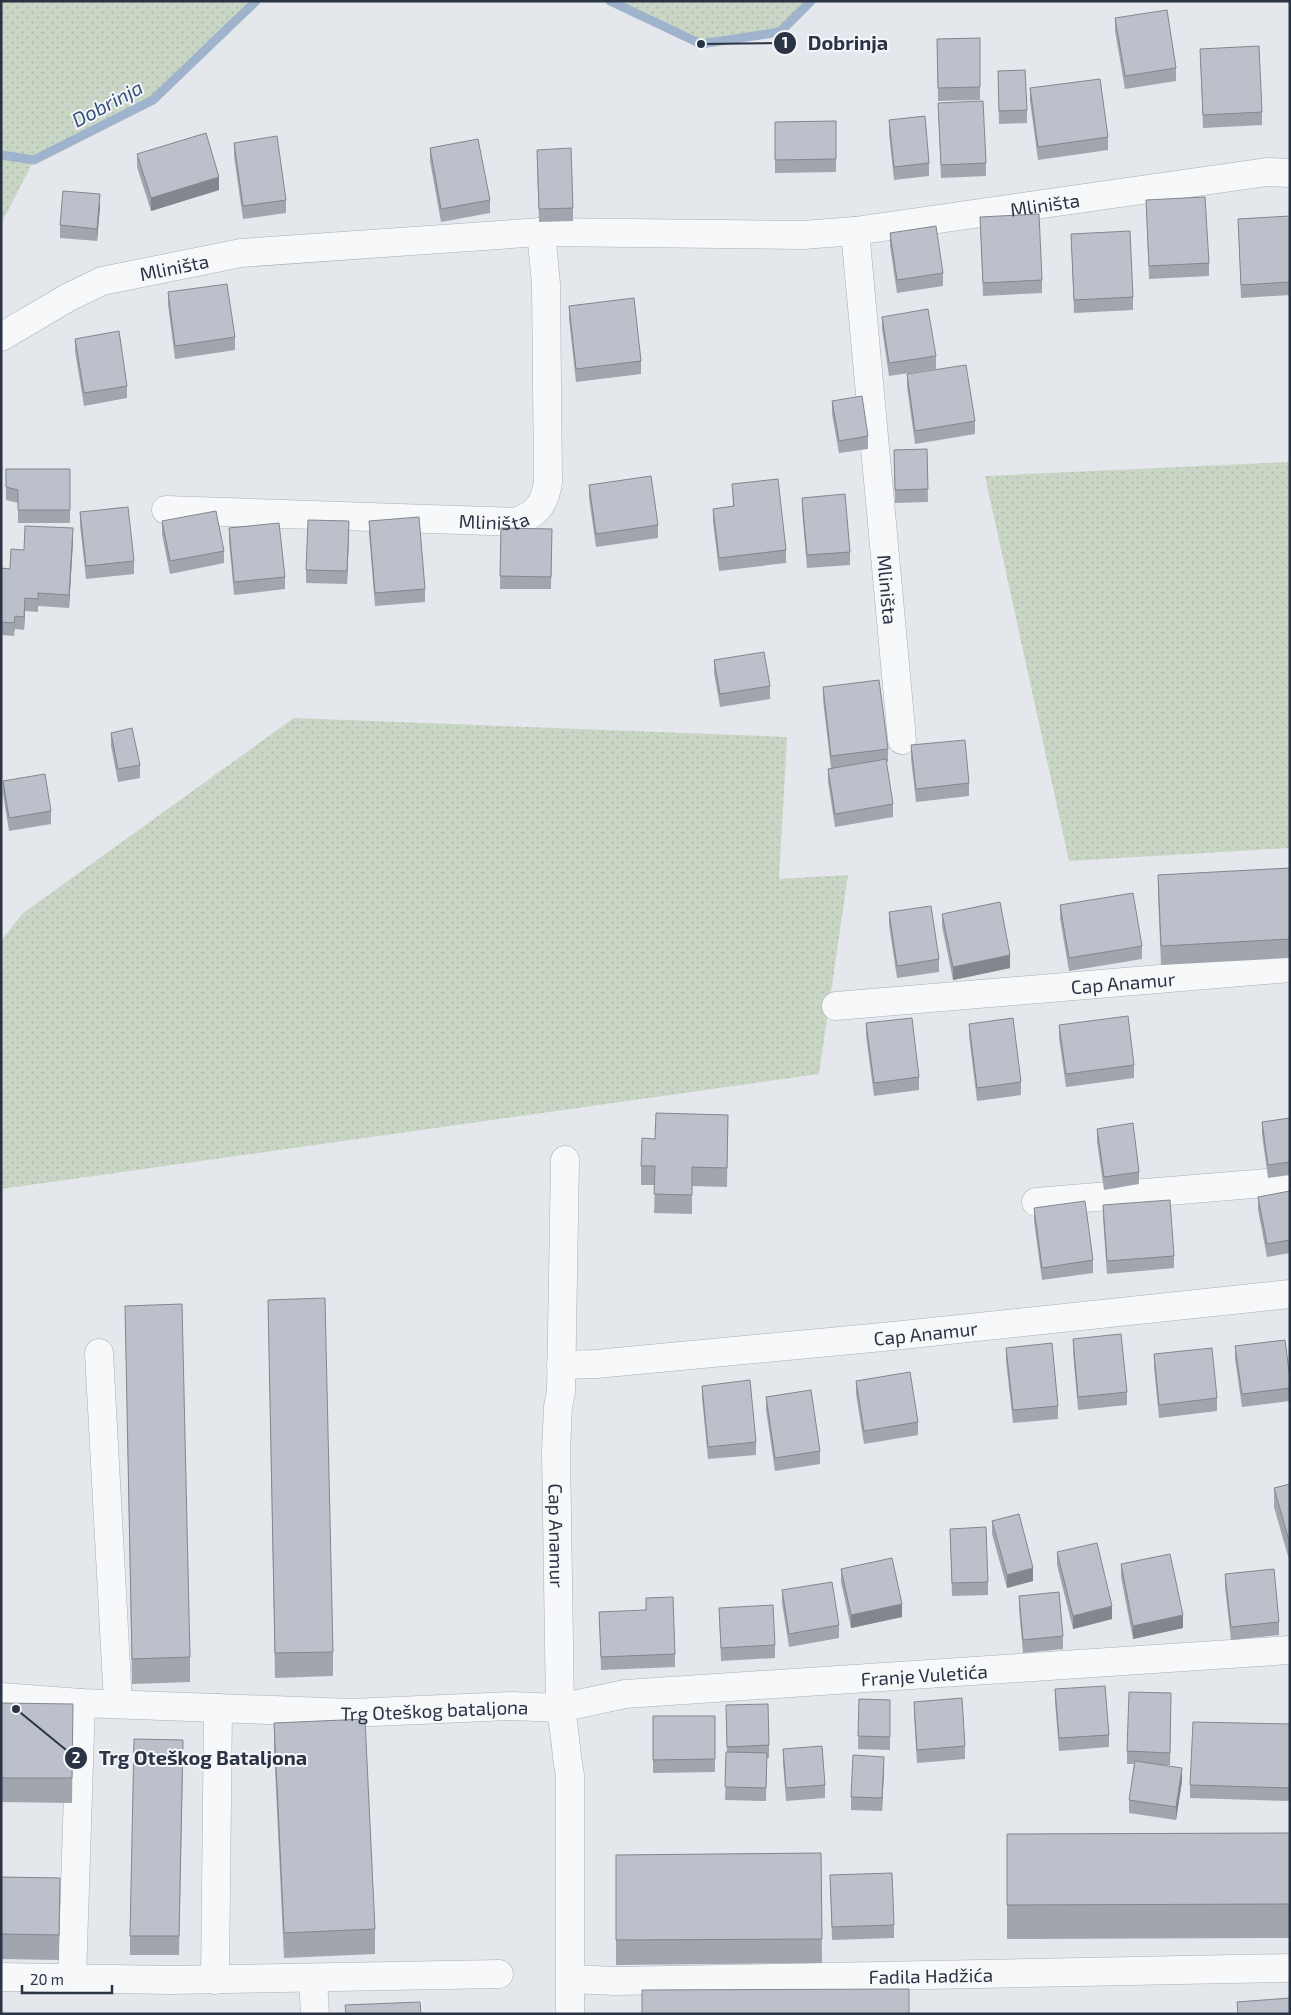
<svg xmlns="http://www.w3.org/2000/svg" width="1291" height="2015" font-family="'Exo 2',sans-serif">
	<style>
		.grass { fill: url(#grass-dots) }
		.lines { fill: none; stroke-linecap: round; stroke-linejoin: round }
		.stream { stroke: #9fb4cc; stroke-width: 9 }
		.minor-casing { stroke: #a9aeb7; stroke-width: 29 }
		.minor { stroke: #f7f8fa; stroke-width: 28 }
		.wall { fill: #a1a5ae }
		.shaded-wall { fill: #83868d }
		.building { fill: #bbc0ca; stroke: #83868d }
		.labels { text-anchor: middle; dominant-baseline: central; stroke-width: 4; stroke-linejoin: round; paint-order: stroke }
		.street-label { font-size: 19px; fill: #2b3445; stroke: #f4f6f9 }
		.water-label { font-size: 20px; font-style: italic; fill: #34527a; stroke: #f4f6f9 }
		.leader { fill: none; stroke: #2b3445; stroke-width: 2 }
		.callout-dot { fill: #2b3445; stroke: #f4f6f9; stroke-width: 2 }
		.mark-label { font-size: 15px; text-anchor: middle; font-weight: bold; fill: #fff }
		.callout-label { font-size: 20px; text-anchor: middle; font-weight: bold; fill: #2b3445; stroke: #f4f6f9; stroke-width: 4; stroke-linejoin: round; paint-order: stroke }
	</style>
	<defs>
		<pattern id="grass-dots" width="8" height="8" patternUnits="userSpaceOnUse" patternTransform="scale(1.25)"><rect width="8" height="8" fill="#c9d6c5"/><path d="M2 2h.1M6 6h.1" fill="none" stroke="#adb8ab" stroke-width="1.8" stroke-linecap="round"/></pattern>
	</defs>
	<rect width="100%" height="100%" fill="#e4e7ec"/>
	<!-- grass -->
	<path class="grass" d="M 1,1 L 256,1 L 153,100 L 34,160 L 1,224 Z
		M 610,1 L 811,1 L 780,32 L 701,44 Z
		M 1290,462 L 1290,848 L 1069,861 L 985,476 Z
		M 294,718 L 787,737 L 779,879 L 848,875 L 819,1074 L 1,1189 L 1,941 L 22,914 Z"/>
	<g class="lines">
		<!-- stream -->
		<path class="stream" d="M 610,1 L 701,44 L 780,32 L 811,1
			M 1,155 L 34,160 L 153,100 L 256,1"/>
		<!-- minor casing -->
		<g class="minor-casing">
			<g id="minor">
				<path id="s1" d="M 855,231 L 902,740"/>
				<path id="s2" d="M 1,337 L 69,297 L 102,281 L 241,253 L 541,232 L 803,235 L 855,231 L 1267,172 L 1290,173"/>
				<path id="s3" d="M 166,510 L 514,522 C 536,516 545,504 548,482 L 546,284 L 541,232"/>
				<path id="s4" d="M 836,1006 L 1290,968"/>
				<path id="s5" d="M 565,1160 L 561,1392 L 558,1407 L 556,1451 L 560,1708 C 566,1730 565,1752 570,1775 L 570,2014"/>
				<path d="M 1036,1202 L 1290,1181"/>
				<path d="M 99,1353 L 118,1703"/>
				<path id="s6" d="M 561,1365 L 596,1364 L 893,1336 L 1290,1294"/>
				<path id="s7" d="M 1,1697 L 81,1703 L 352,1713 L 512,1706 L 560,1708 L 625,1694 L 1290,1650"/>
				<path d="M 1,1977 L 170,1980 L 499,1974"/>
				<path d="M 72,1978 L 81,1703"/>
				<path d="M 313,1979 L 315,2014"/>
				<path id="s8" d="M 571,1979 L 615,1981 L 1290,1968"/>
				<path d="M 215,1980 L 218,1708"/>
			</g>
		</g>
		<!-- minor -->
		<use href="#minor" class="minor"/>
	</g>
	<!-- wall -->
	<path class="wall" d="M 1115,18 L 1176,68 L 1176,81 L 1125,89 L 1115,31 Z
		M 980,38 L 980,100 L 938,101 L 937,39 Z
		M 1200,49 L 1262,112 L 1262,125 L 1203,128 Z
		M 998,71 L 1027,110 L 1027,123 L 999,124 Z
		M 1030,88 L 1108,137 L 1108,150 L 1038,160 L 1030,101 Z
		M 938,103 L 986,163 L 986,176 L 941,178 Z
		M 889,120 L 929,163 L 929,176 L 894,180 L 889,133 Z
		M 836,121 L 836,172 L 775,173 L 775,122 Z
		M 234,143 L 286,200 L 286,213 L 243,219 L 234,156 Z
		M 430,148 L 490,200 L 490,213 L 441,222 L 430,161 Z
		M 137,154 L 219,190 L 151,211 L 137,167 Z
		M 537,163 L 573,208 L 573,221 L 539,222 Z
		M 1146,200 L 1209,263 L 1209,276 L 1149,279 Z
		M 100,207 L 97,241 L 60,238 L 60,225 Z
		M 1290,216 L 1290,295 L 1241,298 L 1238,219 Z
		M 980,217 L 1042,280 L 1042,293 L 983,296 Z
		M 890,233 L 943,273 L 943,286 L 897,293 L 890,246 Z
		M 1071,234 L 1133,297 L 1133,310 L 1074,313 Z
		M 168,292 L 235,337 L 235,350 L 175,359 L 168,305 Z
		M 569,306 L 641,361 L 641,374 L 576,382 L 569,319 Z
		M 882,317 L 936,356 L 936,369 L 889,376 L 882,329 Z
		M 75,339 L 127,386 L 127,398 L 84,406 L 75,351 Z
		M 907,374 L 975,421 L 975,434 L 915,444 L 907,387 Z
		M 832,401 L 868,436 L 868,449 L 839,453 L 832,414 Z
		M 927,449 L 928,502 L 895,503 L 894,450 Z
		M 6,469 L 70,469 L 70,523 L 18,523 L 18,503 L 6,500 Z
		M 732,484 L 786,550 L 786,563 L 719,571 L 713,522 L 713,509 L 733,506 Z
		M 589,485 L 658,525 L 658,538 L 596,547 L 589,498 Z
		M 802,498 L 850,552 L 850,565 L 807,568 L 802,510 Z
		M 80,512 L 134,561 L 134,574 L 86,579 L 80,525 Z
		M 162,521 L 224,551 L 224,563 L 170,574 L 162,534 Z
		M 369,521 L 425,589 L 425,602 L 375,606 L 369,534 Z
		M 229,528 L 285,577 L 285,589 L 234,595 L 229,541 Z
		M 501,528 L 552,529 L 551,589 L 500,589 Z
		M 349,534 L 347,584 L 306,583 L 306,570 Z
		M 73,541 L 69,608 L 38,606 L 38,612 L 25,611 L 24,630 L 15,629 L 14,636 L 1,635 L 1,568 L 10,569 L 24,550 Z
		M 714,660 L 770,686 L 770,699 L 720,707 L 714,673 Z
		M 823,687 L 888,749 L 888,762 L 886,762 L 893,804 L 893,817 L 835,827 L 828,782 L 828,769 L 831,768 L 823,700 Z
		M 111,733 L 140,765 L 140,778 L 118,782 L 111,746 Z
		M 911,745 L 969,783 L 969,796 L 916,802 L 911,758 Z
		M 3,781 L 51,811 L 51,824 L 9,831 L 3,794 Z
		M 1290,868 L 1290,958 L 1161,965 L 1158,894 L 1158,875 Z
		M 1060,905 L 1142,946 L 1142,959 L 1069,971 L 1060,918 Z
		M 889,912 L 939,959 L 939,972 L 897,978 L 889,925 Z
		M 942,914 L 1010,968 L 953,980 L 942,926 Z
		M 866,1023 L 919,1077 L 919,1090 L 874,1096 L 866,1036 Z
		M 969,1024 L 1021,1082 L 1021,1095 L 977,1101 L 969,1036 Z
		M 1059,1025 L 1134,1065 L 1134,1078 L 1066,1087 L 1059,1038 Z
		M 728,1115 L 727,1187 L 692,1186 L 692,1214 L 654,1213 L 655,1185 L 641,1185 L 641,1166 L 655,1139 Z
		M 1290,1118 L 1290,1175 L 1268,1178 L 1262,1135 L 1262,1122 Z
		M 1097,1129 L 1139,1172 L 1139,1184 L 1104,1190 L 1097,1142 Z
		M 1290,1191 L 1290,1253 L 1267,1257 L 1258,1210 L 1258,1197 Z
		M 1103,1205 L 1174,1256 L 1174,1268 L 1107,1274 L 1103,1218 Z
		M 1034,1208 L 1093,1260 L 1093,1273 L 1042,1280 L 1034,1221 Z
		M 268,1300 L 333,1652 L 333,1676 L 275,1678 Z
		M 125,1306 L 190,1657 L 190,1682 L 132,1684 Z
		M 1073,1339 L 1127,1392 L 1127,1405 L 1078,1410 L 1073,1352 Z
		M 1235,1346 L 1290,1379 L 1290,1401 L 1242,1407 L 1235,1359 Z
		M 1006,1348 L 1058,1406 L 1058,1419 L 1013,1423 L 1006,1361 Z
		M 1154,1354 L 1217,1398 L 1217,1411 L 1159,1418 L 1154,1367 Z
		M 856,1381 L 918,1422 L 918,1435 L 864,1444 L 856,1394 Z
		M 702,1386 L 756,1442 L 756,1455 L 708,1459 L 702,1398 Z
		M 766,1397 L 820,1451 L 820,1464 L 775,1471 L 766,1410 Z
		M 1290,1484 L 1290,1563 L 1274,1507 L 1274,1488 Z
		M 992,1521 L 1033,1581 L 1007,1588 L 992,1534 Z
		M 950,1529 L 988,1582 L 988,1595 L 952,1596 Z
		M 1057,1552 L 1112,1619 L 1073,1629 L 1057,1565 Z
		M 1121,1564 L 1183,1628 L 1133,1639 L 1121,1577 Z
		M 841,1569 L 902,1617 L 851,1628 L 841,1582 Z
		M 1225,1574 L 1279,1622 L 1279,1635 L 1231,1640 L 1225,1587 Z
		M 782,1590 L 839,1625 L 839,1638 L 789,1647 L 782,1603 Z
		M 1019,1596 L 1063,1636 L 1063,1649 L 1023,1653 L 1019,1609 Z
		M 719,1608 L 775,1645 L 775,1658 L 721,1661 Z
		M 599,1612 L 675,1654 L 675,1667 L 601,1670 Z
		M 1055,1689 L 1109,1735 L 1109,1747 L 1059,1751 L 1055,1702 Z
		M 859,1699 L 890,1700 L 890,1750 L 858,1749 Z
		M 914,1702 L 965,1746 L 965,1759 L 917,1763 L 914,1715 Z
		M 1,1703 L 73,1729 L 72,1803 L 1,1802 Z
		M 1171,1706 L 1170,1765 L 1162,1765 L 1182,1781 L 1176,1820 L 1129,1813 L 1129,1800 L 1134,1764 L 1127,1764 L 1127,1751 Z
		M 653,1716 L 715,1716 L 715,1772 L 653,1773 Z
		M 726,1718 L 769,1745 L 769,1758 L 767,1758 L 766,1801 L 725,1800 L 727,1752 Z
		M 274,1723 L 375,1929 L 375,1954 L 284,1958 L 274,1748 Z
		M 1290,1724 L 1290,1801 L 1190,1798 L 1190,1785 Z
		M 783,1749 L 825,1785 L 825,1798 L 786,1801 L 783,1762 Z
		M 183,1759 L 179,1955 L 130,1955 L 130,1936 Z
		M 884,1769 L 882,1811 L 851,1810 L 851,1797 Z
		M 1290,1833 L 1290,1938 L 1007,1939 L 1007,1834 Z
		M 821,1853 L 822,1963 L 616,1965 L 616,1855 Z
		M 830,1875 L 894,1925 L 894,1938 L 832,1940 Z
		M 1,1877 L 60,1878 L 59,1960 L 1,1959 Z"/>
	<!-- shaded-wall -->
	<path class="shaded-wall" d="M 219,177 L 219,190 L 151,211 L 151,198 Z
		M 100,194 L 100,207 L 97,241 L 97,229 Z
		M 349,521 L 349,534 L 347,584 L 347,571 Z
		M 73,528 L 73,541 L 69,608 L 69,595 Z
		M 25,598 L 25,611 L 24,630 L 24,617 Z
		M 1010,955 L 1010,968 L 953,980 L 953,967 Z
		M 1033,1568 L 1033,1581 L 1007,1588 L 1007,1575 Z
		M 902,1604 L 902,1617 L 851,1628 L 851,1615 Z
		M 1112,1606 L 1112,1619 L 1073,1629 L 1073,1616 Z
		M 1183,1615 L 1183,1628 L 1133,1639 L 1133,1626 Z
		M 884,1757 L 884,1769 L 882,1811 L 882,1798 Z
		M 1182,1768 L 1182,1781 L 1176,1820 L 1176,1807 Z"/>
	<!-- building -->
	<path class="building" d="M 1167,10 L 1176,68 L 1125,76 L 1115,18 Z
		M 980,38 L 980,87 L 938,88 L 937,39 Z
		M 1259,46 L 1262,112 L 1203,115 L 1200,49 Z
		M 1025,70 L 1027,110 L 999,111 L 998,71 Z
		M 1100,79 L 1108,137 L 1038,147 L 1030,88 Z
		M 983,101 L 986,163 L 941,165 L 938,103 Z
		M 925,116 L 929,163 L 894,167 L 889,120 Z
		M 836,121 L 836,159 L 775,160 L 775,122 Z
		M 206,133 L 219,177 L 151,198 L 137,154 Z
		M 277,136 L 286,200 L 243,206 L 234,143 Z
		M 478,139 L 490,200 L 441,209 L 430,148 Z
		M 571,148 L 573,208 L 539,209 L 537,150 Z
		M 63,191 L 100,194 L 97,229 L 60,225 Z
		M 1205,197 L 1209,263 L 1149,266 L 1146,200 Z
		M 1039,214 L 1042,280 L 983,283 L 980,217 Z
		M 1290,216 L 1290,282 L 1241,285 L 1238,219 Z
		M 936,226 L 943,273 L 897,280 L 890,233 Z
		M 1130,231 L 1133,297 L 1074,300 L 1071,234 Z
		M 227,284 L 235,337 L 175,346 L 168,292 Z
		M 634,298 L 641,361 L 576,369 L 569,306 Z
		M 928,309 L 936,356 L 889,363 L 882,317 Z
		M 119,331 L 127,386 L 84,393 L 75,339 Z
		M 966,365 L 975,421 L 915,431 L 907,374 Z
		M 862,396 L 868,436 L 839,441 L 832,401 Z
		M 927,449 L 928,489 L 895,490 L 894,450 Z
		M 6,469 L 70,469 L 70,510 L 18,510 L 18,490 L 6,487 Z
		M 651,476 L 658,525 L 596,534 L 589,485 Z
		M 778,479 L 786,550 L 719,558 L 713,509 L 734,506 L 732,484 Z
		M 845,494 L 850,552 L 807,555 L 802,498 Z
		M 128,507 L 134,561 L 86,566 L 80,512 Z
		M 216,511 L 224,551 L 170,561 L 162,521 Z
		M 419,517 L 425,589 L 375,593 L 369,521 Z
		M 308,520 L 349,521 L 347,571 L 306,570 Z
		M 279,523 L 285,577 L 234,582 L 229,528 Z
		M 25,526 L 73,528 L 69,595 L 38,593 L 38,599 L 25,598 L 24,617 L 15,616 L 14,623 L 1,622 L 1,568 L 10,569 L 11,549 L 24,550 Z
		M 501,528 L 552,529 L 551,577 L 500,576 Z
		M 764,652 L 770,686 L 720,694 L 714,660 Z
		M 879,680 L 888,749 L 831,756 L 823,687 Z
		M 132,728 L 140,765 L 118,769 L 111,733 Z
		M 965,740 L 969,783 L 916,789 L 911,745 Z
		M 886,759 L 893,804 L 835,814 L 828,769 Z
		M 45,774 L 51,811 L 9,818 L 3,781 Z
		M 1290,868 L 1290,939 L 1161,946 L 1158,875 Z
		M 1133,893 L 1142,946 L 1069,958 L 1060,905 Z
		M 1000,902 L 1010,955 L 953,967 L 942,914 Z
		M 931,906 L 939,959 L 897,966 L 889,912 Z
		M 1128,1016 L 1134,1065 L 1066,1074 L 1059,1025 Z
		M 912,1018 L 919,1077 L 874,1083 L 866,1023 Z
		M 1013,1018 L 1021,1082 L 977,1088 L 969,1024 Z
		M 656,1113 L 728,1115 L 727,1168 L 692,1167 L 692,1195 L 654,1194 L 655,1166 L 641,1166 L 642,1138 L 655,1139 Z
		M 1290,1118 L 1290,1162 L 1268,1165 L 1262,1122 Z
		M 1133,1123 L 1139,1172 L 1104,1177 L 1097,1129 Z
		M 1290,1191 L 1290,1240 L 1267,1244 L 1258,1197 Z
		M 1170,1200 L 1174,1256 L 1107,1261 L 1103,1205 Z
		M 1085,1201 L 1093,1260 L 1042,1268 L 1034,1208 Z
		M 325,1298 L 333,1652 L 275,1653 L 268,1300 Z
		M 182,1304 L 190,1657 L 132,1659 L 125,1306 Z
		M 1121,1334 L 1127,1392 L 1078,1397 L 1073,1339 Z
		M 1285,1340 L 1290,1379 L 1290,1388 L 1242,1394 L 1235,1346 Z
		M 1052,1343 L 1058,1406 L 1013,1410 L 1006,1348 Z
		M 1212,1348 L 1217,1398 L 1159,1405 L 1154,1354 Z
		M 910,1372 L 918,1422 L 864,1431 L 856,1381 Z
		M 750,1380 L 756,1442 L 708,1447 L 702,1386 Z
		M 811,1390 L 820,1451 L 775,1458 L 766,1397 Z
		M 1290,1484 L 1290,1544 L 1274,1488 Z
		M 1019,1514 L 1033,1568 L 1007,1575 L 992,1521 Z
		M 986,1527 L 988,1582 L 952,1583 L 950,1529 Z
		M 1097,1543 L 1112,1606 L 1073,1616 L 1057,1552 Z
		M 1170,1554 L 1183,1615 L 1133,1626 L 1121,1564 Z
		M 892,1558 L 902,1604 L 851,1615 L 841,1569 Z
		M 1274,1569 L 1279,1622 L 1231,1627 L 1225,1574 Z
		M 832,1582 L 839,1625 L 789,1634 L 782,1590 Z
		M 1059,1592 L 1063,1636 L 1023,1640 L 1019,1596 Z
		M 673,1597 L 675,1654 L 601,1657 L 599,1612 L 646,1610 L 646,1598 Z
		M 773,1605 L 775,1645 L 721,1648 L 719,1608 Z
		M 1105,1686 L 1109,1735 L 1059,1738 L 1055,1689 Z
		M 1129,1692 L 1171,1693 L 1170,1753 L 1127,1751 Z
		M 962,1698 L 965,1746 L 917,1750 L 914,1702 Z
		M 859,1699 L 890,1700 L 890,1737 L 858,1736 Z
		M 1,1703 L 73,1704 L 72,1778 L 1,1778 Z
		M 768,1704 L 769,1745 L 727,1747 L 726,1705 Z
		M 653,1716 L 715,1716 L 715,1759 L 653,1760 Z
		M 365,1719 L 375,1929 L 284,1933 L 274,1723 Z
		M 1193,1722 L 1290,1724 L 1290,1788 L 1190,1785 Z
		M 134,1739 L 183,1740 L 179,1936 L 130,1936 Z
		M 822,1746 L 825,1785 L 786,1788 L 783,1749 Z
		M 726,1752 L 767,1753 L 766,1788 L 725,1787 Z
		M 853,1755 L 884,1757 L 882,1798 L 851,1797 Z
		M 1135,1761 L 1182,1768 L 1176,1807 L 1129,1800 Z
		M 1290,1833 L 1290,1904 L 1007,1905 L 1007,1834 Z
		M 821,1853 L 822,1939 L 616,1940 L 616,1855 Z
		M 892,1873 L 894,1925 L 832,1927 L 830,1875 Z
		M 1,1877 L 60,1878 L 59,1935 L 1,1934 Z
		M 909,1989 L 909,2014 L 642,2014 L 642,1990 Z
		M 1290,1998 L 1290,2014 L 1238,2014 L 1237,2002 Z
		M 420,2002 L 421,2014 L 346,2014 L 345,2005 Z"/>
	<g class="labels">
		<!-- street labels -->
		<g class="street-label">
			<text stroke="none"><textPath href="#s2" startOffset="1064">Mliništa</textPath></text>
			<text stroke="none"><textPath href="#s2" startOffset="189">Mliništa</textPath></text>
			<text stroke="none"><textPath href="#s3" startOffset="328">Mliništa</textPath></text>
			<text stroke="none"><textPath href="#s1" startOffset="360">Mliništa</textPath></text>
			<text stroke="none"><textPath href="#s4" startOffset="288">Cap Anamur</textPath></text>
			<text stroke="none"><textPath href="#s6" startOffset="366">Cap Anamur</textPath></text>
			<text stroke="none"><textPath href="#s5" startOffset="376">Cap Anamur</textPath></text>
			<text stroke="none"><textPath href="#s7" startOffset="926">Franje Vuletića</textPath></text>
			<text stroke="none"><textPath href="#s7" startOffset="434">Trg Oteškog bataljona</textPath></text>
			<text stroke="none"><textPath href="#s8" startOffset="360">Fadila Hadžića</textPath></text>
		</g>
		<!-- water labels -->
		<g class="water-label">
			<text transform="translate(107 103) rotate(-28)">Dobrinja</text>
		</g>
	</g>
	<!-- callouts -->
	<path class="leader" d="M701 44L785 43M16 1709L76 1758"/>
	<g class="callout-dot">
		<circle cx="701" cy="44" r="5"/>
		<circle cx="16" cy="1709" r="5"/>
		<circle cx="785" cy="43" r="12"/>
		<circle cx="76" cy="1758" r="12"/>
	</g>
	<g class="mark-label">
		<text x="785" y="48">1</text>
		<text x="76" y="1763">2</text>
	</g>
	<g class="callout-label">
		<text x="848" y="50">Dobrinja</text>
		<text x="203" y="1765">Trg Oteškog Bataljona</text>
	</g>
	<!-- border -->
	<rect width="1291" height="2015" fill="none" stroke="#2b3445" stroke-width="5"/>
	<!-- scale -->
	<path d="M22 1985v8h90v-8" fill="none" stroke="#2b3445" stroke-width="2.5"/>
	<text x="30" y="1985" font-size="15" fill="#2b3445" stroke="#f4f6f9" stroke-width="4" paint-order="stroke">20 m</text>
</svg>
